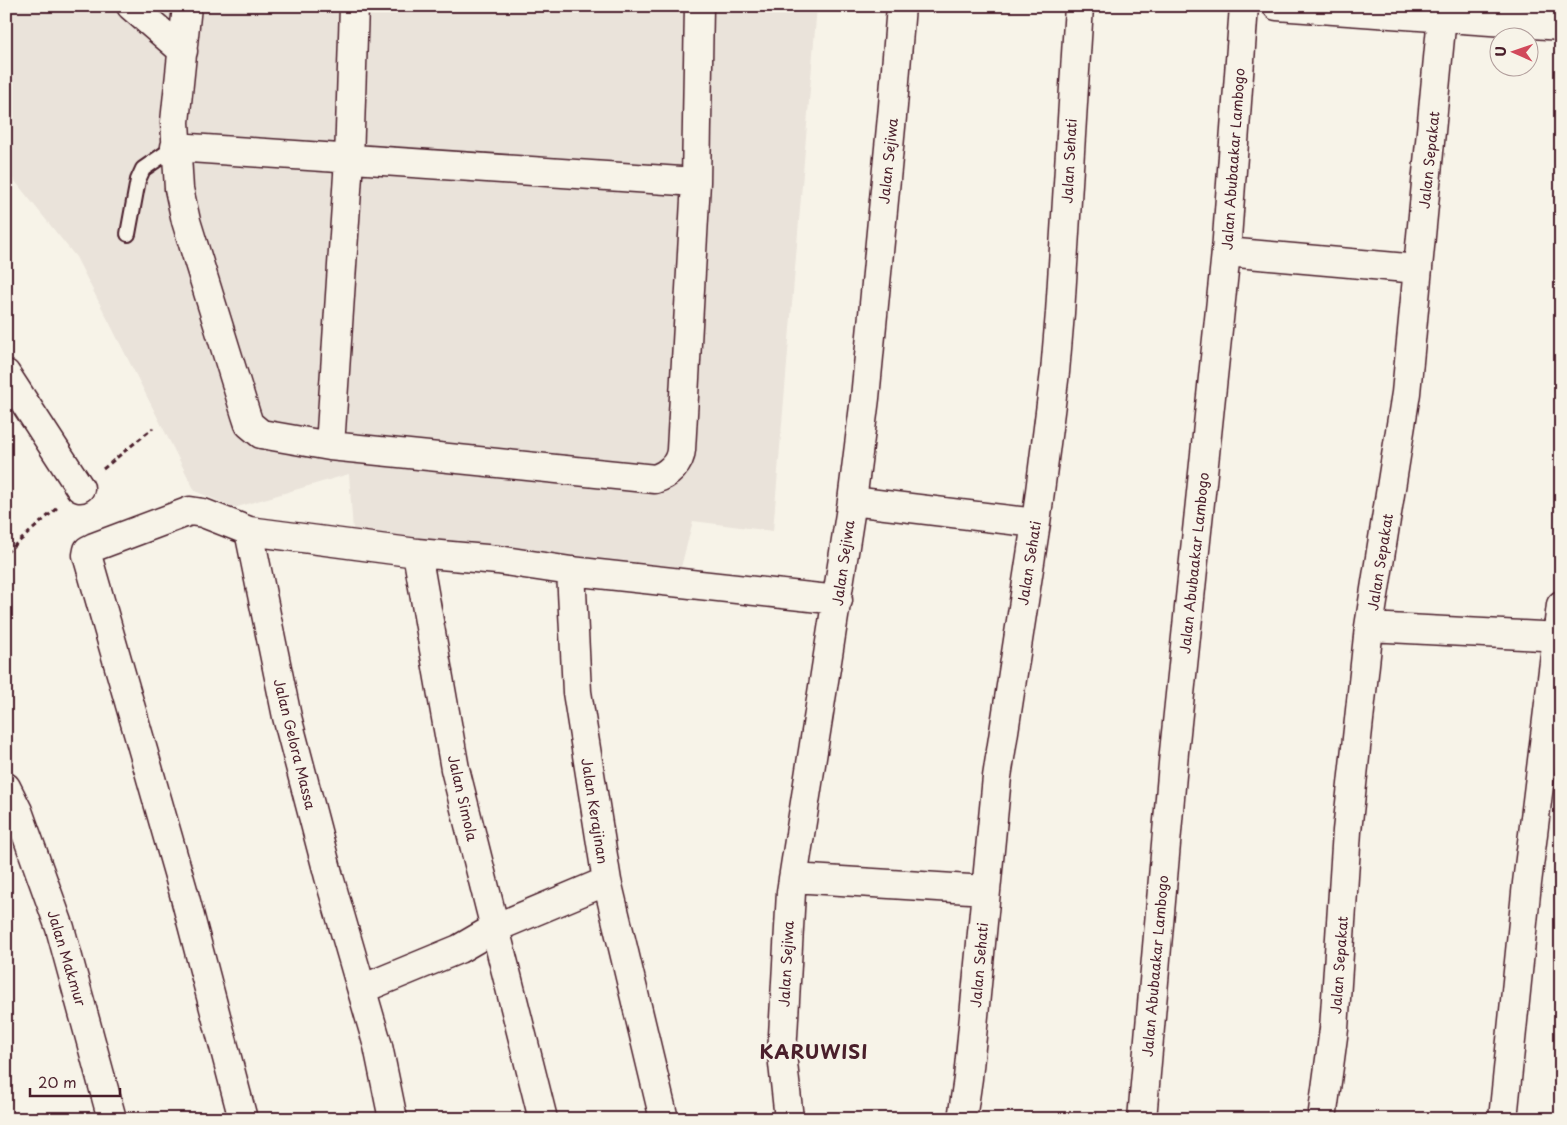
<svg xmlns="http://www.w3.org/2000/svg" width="1567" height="1125" font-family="'Playpen Sans',sans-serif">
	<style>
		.built { fill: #eae3da }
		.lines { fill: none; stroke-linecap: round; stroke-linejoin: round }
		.lane-casing { stroke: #4a1f2b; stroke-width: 18 }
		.street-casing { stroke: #4a1f2b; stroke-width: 31 }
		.secondary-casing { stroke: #4a1f2b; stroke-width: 31 }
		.path { stroke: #4a1f2b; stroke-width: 3; stroke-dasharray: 5 4; stroke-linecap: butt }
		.lane { stroke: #f7f3e8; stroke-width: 14 }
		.street { stroke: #f7f3e8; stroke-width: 28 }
		.secondary { stroke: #f7f3e8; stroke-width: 28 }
		.labels { text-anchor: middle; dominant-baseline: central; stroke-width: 4.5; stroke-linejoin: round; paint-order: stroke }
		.street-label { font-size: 14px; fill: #4a1f2b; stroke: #f7f3e8 }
		.district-label { font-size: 19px; font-weight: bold; letter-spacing: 1px; fill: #4a1f2b; stroke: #f7f3e8 }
	</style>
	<rect width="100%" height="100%" fill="#f7f3e8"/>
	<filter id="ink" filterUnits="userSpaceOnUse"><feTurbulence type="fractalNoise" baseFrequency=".02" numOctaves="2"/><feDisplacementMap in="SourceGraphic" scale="10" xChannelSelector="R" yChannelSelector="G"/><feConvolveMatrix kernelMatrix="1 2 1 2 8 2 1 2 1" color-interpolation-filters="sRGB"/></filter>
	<g filter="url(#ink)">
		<!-- built -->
		<path class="built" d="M 6,6 L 817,6 L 773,531 L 693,521 L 681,567 L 353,531 L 349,474 L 234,508 L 195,491 L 76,257 L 6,170 Z"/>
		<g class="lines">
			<!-- lane casing -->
			<g class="lane-casing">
				<path id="lane" d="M 128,234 L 138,180 L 143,169 L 175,147"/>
			</g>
			<!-- street casing -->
			<g class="street-casing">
				<path id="street" d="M 131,6 L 183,51
					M 187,6 L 175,122 L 179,189 L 186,221 L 246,415 L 249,424 L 261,434 L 330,446 L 655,479 C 668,475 680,464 681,450 L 696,182 L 699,6
					M 1277,6 L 1561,26
					M 175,147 L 696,182
					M 1226,252 L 1418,269
					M 6,374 L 80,488
					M 330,446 L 349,160 L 354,6
					M 852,501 L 1036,523
					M 571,571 L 838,600
					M 1369,627 L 1561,637
					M 6,787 L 18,811 L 60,928 L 112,1119
					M 793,878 L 986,890
					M 362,989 L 459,949 L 495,928 L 607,881
					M 243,1119 L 183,890 L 87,555 L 88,550 L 94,547 L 190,511 L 203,513 L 249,531
					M 393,1119 L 378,1046 L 329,877 L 287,717 L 249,531 L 417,553
					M 543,1119 L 455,769 L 417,553 L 498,560 L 571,571 L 577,692 L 607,881 L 664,1119
					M 789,1119 L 782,1054 L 791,892 L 852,501 L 865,398 L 893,106 L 901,6
					M 962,1119 L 968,1078 L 997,777 L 1036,523 L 1055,372 L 1060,313 L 1079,6
					M 1322,1119 L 1334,1029 L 1347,831 L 1369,627 L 1406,393 L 1443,6
					M 1503,1119 L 1527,883 L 1561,605"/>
			</g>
			<!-- secondary casing -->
			<g class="secondary-casing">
				<path id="secondary" d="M 1142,1119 L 1174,752 L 1226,252 L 1244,6"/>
			</g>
			<!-- path -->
			<path class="path" d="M 103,469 L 153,428
				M 6,553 L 58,507"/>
			<!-- lane -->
			<use href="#lane" class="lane"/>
			<!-- street -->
			<use href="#street" class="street"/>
			<!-- secondary -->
			<use href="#secondary" class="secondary"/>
		</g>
	</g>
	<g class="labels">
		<!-- street labels -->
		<g class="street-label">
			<text transform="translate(1233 159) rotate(-86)">Jalan Abubaakar Lambogo</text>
			<text transform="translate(1429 160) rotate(-84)">Jalan Sepakat</text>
			<text transform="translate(888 161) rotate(-84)">Jalan Sejiwa</text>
			<text transform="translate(1069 161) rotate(-87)">Jalan Sehati</text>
			<text transform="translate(1380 562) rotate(-81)">Jalan Sepakat</text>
			<text transform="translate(843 563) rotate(-82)">Jalan Sejiwa</text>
			<text transform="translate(1029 563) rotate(-81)">Jalan Sehati</text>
			<text transform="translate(1194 563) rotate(-84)">Jalan Abubaakar Lambogo</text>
			<text transform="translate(295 744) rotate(76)">Jalan Gelora Massa</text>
			<text transform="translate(463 798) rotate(77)">Jalan Simola</text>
			<text transform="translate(595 811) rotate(81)">Jalan Kerajinan</text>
			<text transform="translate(67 958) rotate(73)">Jalan Makmur</text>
			<text transform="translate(786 964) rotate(-87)">Jalan Sejiwa</text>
			<text transform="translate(979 965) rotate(-85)">Jalan Sehati</text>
			<text transform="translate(1339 965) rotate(-86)">Jalan Sepakat</text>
			<text transform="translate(1155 966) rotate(-85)">Jalan Abubaakar Lambogo</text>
		</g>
		<!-- district labels -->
		<g class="district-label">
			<text x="814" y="1051">KARUWISI</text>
		</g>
	</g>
	<!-- margin -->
	<rect width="1567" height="1125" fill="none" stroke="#f7f3e8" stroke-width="25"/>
	<rect x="12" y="12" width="1542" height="1100" fill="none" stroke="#4a1f2b" stroke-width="2" filter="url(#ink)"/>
	<!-- north arrow -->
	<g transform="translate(1514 52) rotate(272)"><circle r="24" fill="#f7f3e8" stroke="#b29e9c"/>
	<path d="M0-4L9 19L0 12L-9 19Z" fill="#d1495b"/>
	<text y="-8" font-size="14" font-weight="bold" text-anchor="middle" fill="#4a1f2b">U</text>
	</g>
	<!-- scale -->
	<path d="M30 1088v8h90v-8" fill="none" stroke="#4a1f2b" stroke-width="2.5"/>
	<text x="38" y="1088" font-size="15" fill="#4a1f2b" stroke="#f7f3e8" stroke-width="4" paint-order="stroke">20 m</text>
</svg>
